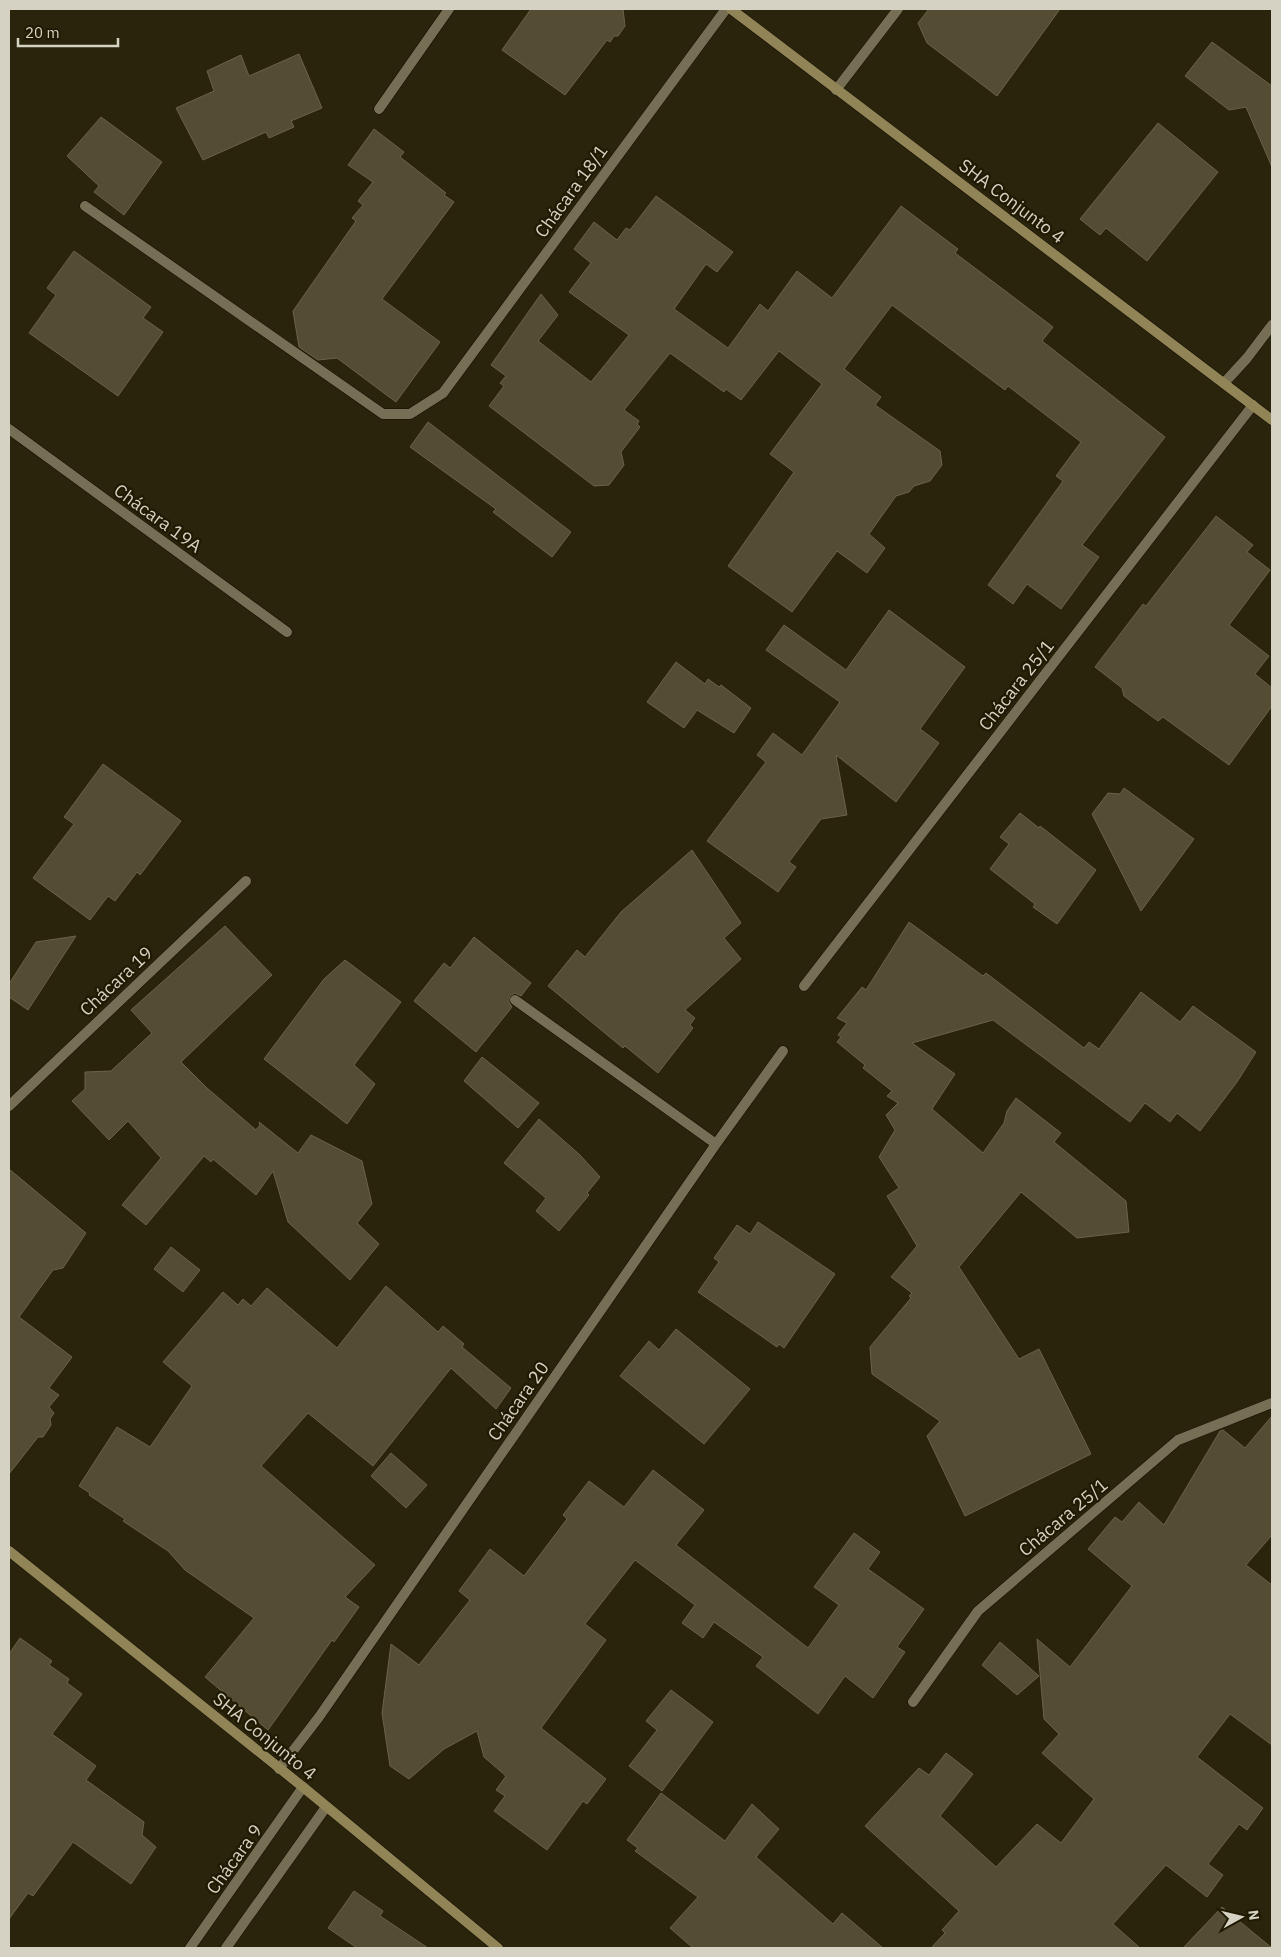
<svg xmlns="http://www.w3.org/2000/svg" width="1281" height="1957" font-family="'IBM Plex Sans',sans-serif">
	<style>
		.building { fill: #544d34; stroke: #6a6349 }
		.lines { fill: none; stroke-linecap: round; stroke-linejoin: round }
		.lane-casing { stroke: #130d00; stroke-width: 11 }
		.street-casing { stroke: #130d00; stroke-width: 11 }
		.secondary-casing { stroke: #130d00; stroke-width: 11 }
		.lane { stroke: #776f55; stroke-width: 10 }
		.street { stroke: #776f55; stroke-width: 10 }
		.secondary { stroke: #918457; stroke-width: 10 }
		.labels { text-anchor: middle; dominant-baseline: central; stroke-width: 4.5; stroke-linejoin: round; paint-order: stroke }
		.street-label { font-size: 18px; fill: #d5d2c3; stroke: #211a03 }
	</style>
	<rect width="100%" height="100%" fill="#2a240c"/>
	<!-- building -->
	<path class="building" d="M 531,9 L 623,9 L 625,26 L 618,36 L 614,36 L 610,42 L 607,40 L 565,95 L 502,50 Z
		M 929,9 L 1060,9 L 997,96 L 927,43 L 918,23 Z
		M 1212,42 L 1272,86 L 1272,167 L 1246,107 L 1229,110 L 1185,76 Z
		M 299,54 L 322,108 L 291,121 L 294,127 L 269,138 L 266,132 L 203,160 L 176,108 L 214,91 L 207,71 L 241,55 L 249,76 Z
		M 101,117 L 162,162 L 124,215 L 94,192 L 99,186 L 67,156 Z
		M 1158,123 L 1218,172 L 1147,261 L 1106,228 L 1100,235 L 1080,219 Z
		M 374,129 L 404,152 L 400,157 L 446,193 L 444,195 L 454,202 L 382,299 L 440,342 L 396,402 L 337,358 L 318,360 L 299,347 L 293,311 L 356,221 L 352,218 L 363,205 L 358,201 L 373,182 L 348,165 Z
		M 656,196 L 733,252 L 717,272 L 706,264 L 674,309 L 728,348 L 760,304 L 768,311 L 797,271 L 832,298 L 901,206 L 958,249 L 955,253 L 1053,327 L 1042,341 L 1165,437 L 1082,545 L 1099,557 L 1061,609 L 1027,584 L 1013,604 L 988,585 L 1063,481 L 1056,476 L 1081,442 L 1008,386 L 1005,390 L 892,305 L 844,369 L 881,397 L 875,405 L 940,451 L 942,465 L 930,481 L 914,486 L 909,492 L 896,496 L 869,534 L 885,548 L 867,573 L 837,551 L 792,612 L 728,566 L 794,472 L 770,454 L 822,384 L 779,351 L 741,400 L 726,389 L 724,392 L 670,353 L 624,410 L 639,421 L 637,424 L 640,427 L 621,452 L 624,465 L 609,485 L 594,486 L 489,406 L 504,386 L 500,383 L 506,376 L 491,365 L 541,294 L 558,315 L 538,341 L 591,382 L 629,335 L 569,292 L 591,263 L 574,249 L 594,222 L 617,240 L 626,228 L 630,230 Z
		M 74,251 L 151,307 L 143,318 L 163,332 L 118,396 L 29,333 L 56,295 L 47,288 Z
		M 428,422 L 571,532 L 552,557 L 493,512 L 496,509 L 410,447 Z
		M 1216,516 L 1253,545 L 1247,552 L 1270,570 L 1229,625 L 1269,656 L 1255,674 L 1272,688 L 1272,706 L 1229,765 L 1163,717 L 1158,721 L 1124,696 L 1122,688 L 1095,667 L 1143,604 L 1146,606 Z
		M 889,610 L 965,667 L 920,729 L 939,743 L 896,802 L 836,755 L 847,815 L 821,819 L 789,862 L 796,867 L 778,892 L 707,841 L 766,762 L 757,755 L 773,733 L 802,755 L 840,702 L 766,650 L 784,625 L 846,670 Z
		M 676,662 L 705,684 L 708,679 L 719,687 L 721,685 L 751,708 L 734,733 L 697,710 L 684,728 L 647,702 Z
		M 103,764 L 181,821 L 140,875 L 137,872 L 115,901 L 108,896 L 90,920 L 33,878 L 74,824 L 64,817 Z
		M 1124,788 L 1194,839 L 1141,911 L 1092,814 L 1108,793 L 1120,794 Z
		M 1020,813 L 1039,828 L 1040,826 L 1096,870 L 1057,924 L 1033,907 L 1035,904 L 990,869 L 1009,844 L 1000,837 Z
		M 692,850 L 741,923 L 724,938 L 741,959 L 685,1010 L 695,1018 L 690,1025 L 693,1028 L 658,1073 L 625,1046 L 623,1048 L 548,986 L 577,950 L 585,957 L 621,912 Z
		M 909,922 L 983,976 L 986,973 L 1084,1048 L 1089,1042 L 1099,1049 L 1141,992 L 1180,1022 L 1193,1006 L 1256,1052 L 1237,1082 L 1200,1131 L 1177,1113 L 1170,1122 L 1145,1103 L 1130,1122 L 993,1020 L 912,1043 L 955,1074 L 932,1109 L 983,1153 L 1004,1123 L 1007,1111 L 1016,1098 L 1061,1133 L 1054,1142 L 1126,1201 L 1129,1232 L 1077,1238 L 1021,1192 L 959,1267 L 1019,1359 L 1039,1349 L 1091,1454 L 965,1516 L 927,1436 L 940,1421 L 872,1374 L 870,1347 L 911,1298 L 909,1296 L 912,1293 L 891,1277 L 917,1246 L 887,1196 L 899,1188 L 879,1157 L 895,1130 L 886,1115 L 898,1103 L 887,1096 L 892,1091 L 863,1068 L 865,1065 L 837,1042 L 841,1037 L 838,1035 L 847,1023 L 837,1018 L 862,987 L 866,990 Z
		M 225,926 L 272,975 L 181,1062 L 207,1088 L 256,1130 L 260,1125 L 259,1122 L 298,1153 L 311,1135 L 362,1161 L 372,1204 L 357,1223 L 379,1244 L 350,1280 L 288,1222 L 273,1171 L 256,1195 L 213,1159 L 211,1162 L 204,1156 L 146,1225 L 122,1205 L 161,1158 L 128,1121 L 109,1140 L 72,1101 L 85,1089 L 85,1072 L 111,1071 L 152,1033 L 131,1010 Z
		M 76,936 L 28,1010 L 9,997 L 9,984 L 36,942 Z
		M 474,937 L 531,983 L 521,996 L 515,993 L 510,996 L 509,1002 L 512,1007 L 476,1052 L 414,1001 L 444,963 L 450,968 Z
		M 345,960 L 401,1002 L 354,1065 L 375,1084 L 347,1124 L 264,1059 L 324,979 Z
		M 482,1057 L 539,1103 L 518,1128 L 464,1081 Z
		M 539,1119 L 580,1155 L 600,1177 L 587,1193 L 589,1195 L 559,1231 L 536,1211 L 546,1198 L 504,1163 Z
		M 9,1169 L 86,1233 L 63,1268 L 53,1270 L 19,1317 L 72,1357 L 49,1388 L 59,1395 L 49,1407 L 54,1413 L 50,1419 L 51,1425 L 43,1437 L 38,1437 L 9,1474 Z
		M 758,1222 L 835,1274 L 784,1348 L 779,1344 L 777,1347 L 698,1292 L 719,1262 L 714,1258 L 737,1225 L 750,1234 Z
		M 171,1247 L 200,1270 L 183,1292 L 154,1269 Z
		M 386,1286 L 438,1332 L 443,1326 L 464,1344 L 462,1347 L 511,1388 L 496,1409 L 451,1368 L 373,1466 L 308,1413 L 261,1466 L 375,1565 L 345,1597 L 359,1607 L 334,1642 L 332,1640 L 268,1730 L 205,1677 L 254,1618 L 185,1570 L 168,1551 L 123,1521 L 125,1519 L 89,1495 L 90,1493 L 79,1486 L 117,1427 L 150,1447 L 192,1386 L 163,1362 L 223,1292 L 238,1305 L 243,1299 L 251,1306 L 267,1288 L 337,1348 Z
		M 676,1329 L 750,1389 L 704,1444 L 620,1376 L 649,1341 L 659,1350 Z
		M 1272,1416 L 1272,1535 L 1246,1565 L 1272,1585 L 1272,1745 L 1230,1714 L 1197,1757 L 1263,1808 L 1247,1830 L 1239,1824 L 1208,1864 L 1223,1875 L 1207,1897 L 1166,1865 L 1113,1924 L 1140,1948 L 931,1948 L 945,1933 L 942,1930 L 959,1911 L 865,1826 L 919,1768 L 929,1775 L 946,1753 L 973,1774 L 940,1816 L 996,1867 L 1037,1824 L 1061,1843 L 1094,1799 L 1042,1753 L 1059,1734 L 1044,1719 L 1037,1639 L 1070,1667 L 1132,1586 L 1088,1549 L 1115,1517 L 1122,1522 L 1139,1502 L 1164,1525 L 1220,1431 L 1223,1430 L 1245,1448 Z
		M 391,1453 L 427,1485 L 406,1508 L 371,1476 Z
		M 653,1470 L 704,1510 L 676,1545 L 808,1648 L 839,1605 L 814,1587 L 854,1533 L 880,1552 L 868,1569 L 924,1609 L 897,1647 L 905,1652 L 873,1698 L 845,1676 L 818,1714 L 756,1666 L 763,1657 L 714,1622 L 703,1638 L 682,1623 L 695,1605 L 635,1560 L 585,1624 L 606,1640 L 541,1728 L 606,1779 L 587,1804 L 583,1801 L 547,1850 L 494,1811 L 505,1796 L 496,1790 L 506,1776 L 484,1757 L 477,1731 L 444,1749 L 409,1779 L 390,1766 L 382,1713 L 391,1644 L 419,1665 L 470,1600 L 459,1591 L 490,1549 L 524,1576 L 567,1519 L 563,1515 L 589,1481 L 624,1507 Z
		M 20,1638 L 52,1661 L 49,1665 L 69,1679 L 67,1683 L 82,1694 L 52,1734 L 96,1766 L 86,1780 L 144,1822 L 142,1835 L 156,1847 L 131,1884 L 73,1842 L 33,1896 L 28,1893 L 9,1919 L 9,1654 Z
		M 1000,1642 L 1039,1676 L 1017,1695 L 982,1665 Z
		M 671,1690 L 713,1722 L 662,1791 L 629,1766 L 657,1730 L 646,1721 Z
		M 661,1793 L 725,1841 L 752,1804 L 779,1829 L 756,1857 L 833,1924 L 842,1913 L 883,1948 L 693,1948 L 670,1928 L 698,1897 L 635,1851 L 638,1848 L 627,1840 Z
		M 354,1891 L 383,1911 L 380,1916 L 428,1948 L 357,1948 L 328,1928 Z
		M 1222,1907 L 1272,1948 L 1183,1948 Z"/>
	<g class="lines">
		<!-- lane casing -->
		<g class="lane-casing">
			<path id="lane" d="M 379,109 L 449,9"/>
		</g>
		<!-- street casing -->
		<g class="street-casing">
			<path id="street" d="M 836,90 L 898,9
				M 85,206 L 383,414 L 410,414 L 443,393 L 726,9
				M 1225,382 L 1247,358 L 1272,325
				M 9,429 L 287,632
				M 804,986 L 1253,405
				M 515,1000 L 716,1144
				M 9,1106 L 246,881
				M 913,1702 L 978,1611 L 1178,1440 L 1272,1403
				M 279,1769 L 319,1717 L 716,1144 L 783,1051
				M 190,1948 L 303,1787
				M 226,1948 L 326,1807"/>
		</g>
		<!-- secondary casing -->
		<g class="secondary-casing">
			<path id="secondary" d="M 731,9 L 1272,420
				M 9,1551 L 303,1787 L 498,1948"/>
		</g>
		<!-- lane -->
		<use href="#lane" class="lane"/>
		<!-- street -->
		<use href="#street" class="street"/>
		<!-- secondary -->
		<use href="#secondary" class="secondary"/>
	</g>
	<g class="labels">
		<!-- street labels -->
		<g class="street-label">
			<text transform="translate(571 191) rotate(-54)">Chácara 18/1</text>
			<text transform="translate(1012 201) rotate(37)">SHA Conjunto 4</text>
			<text transform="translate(158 518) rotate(36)">Chácara 19A</text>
			<text transform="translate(1016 685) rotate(-52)">Chácara 25/1</text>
			<text transform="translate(116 981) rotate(-43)">Chácara 19</text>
			<text transform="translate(518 1401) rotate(-55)">Chácara 20</text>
			<text transform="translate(1063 1517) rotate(-40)">Chácara 25/1</text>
			<text transform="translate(265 1736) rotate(39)">SHA Conjunto 4</text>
			<text transform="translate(234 1859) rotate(-54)">Chácara 9</text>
		</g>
	</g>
	<!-- border -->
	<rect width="1281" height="1957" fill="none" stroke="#d5d2c3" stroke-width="20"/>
	<!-- north arrow -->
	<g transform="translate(1241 1917) rotate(82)" stroke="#211a03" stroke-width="4" paint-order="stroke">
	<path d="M0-4L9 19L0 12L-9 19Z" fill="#d5d2c3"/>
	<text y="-8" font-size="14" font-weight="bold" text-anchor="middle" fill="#d5d2c3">N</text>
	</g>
	<!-- scale -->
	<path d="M18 38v8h100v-8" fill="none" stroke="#d5d2c3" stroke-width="2.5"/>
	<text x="25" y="38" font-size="15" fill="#d5d2c3" stroke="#211a03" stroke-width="4" paint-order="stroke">20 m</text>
</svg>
